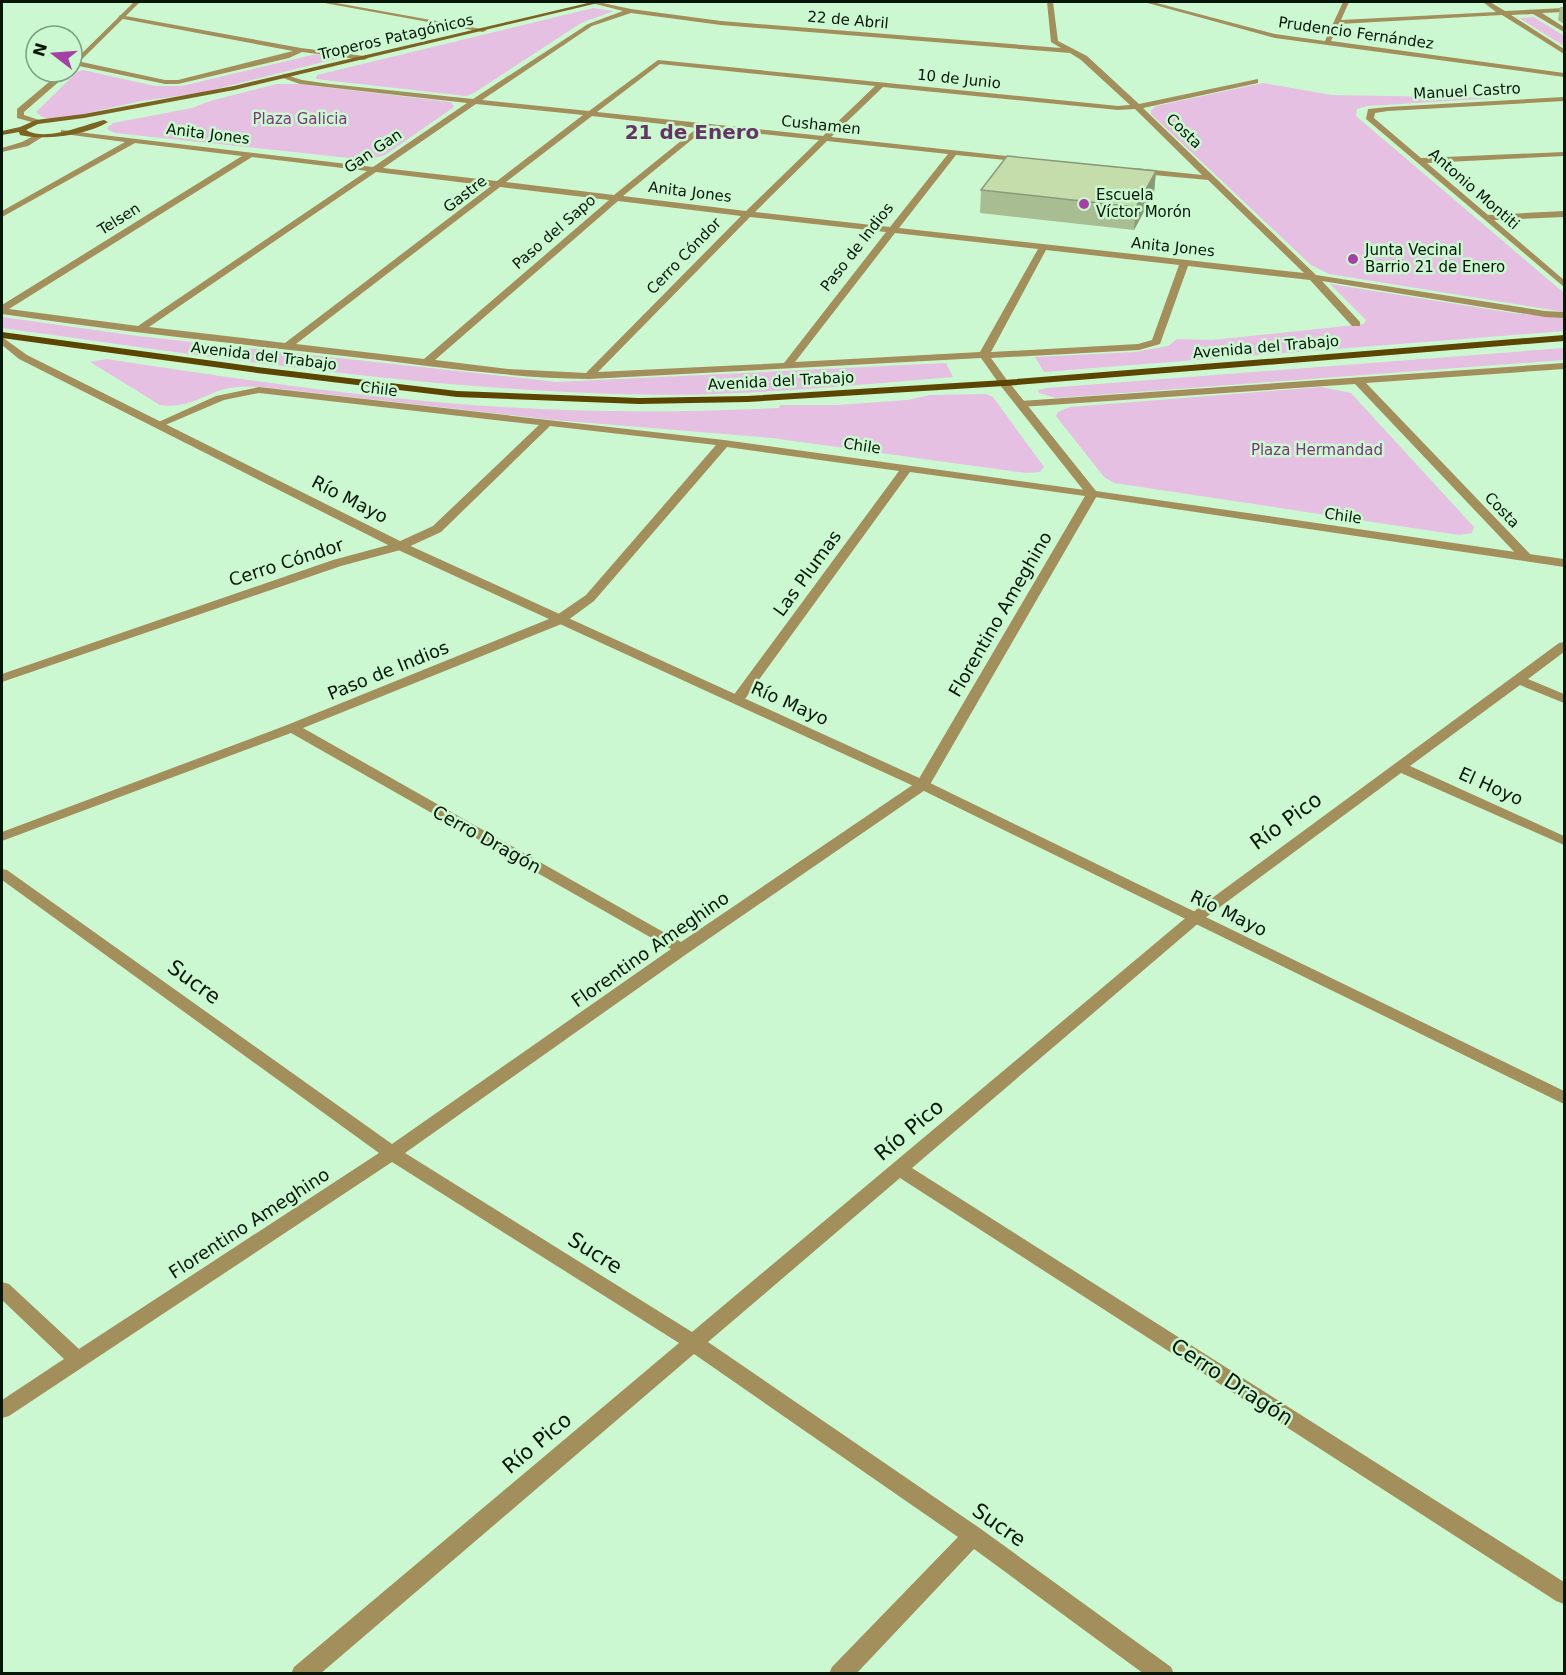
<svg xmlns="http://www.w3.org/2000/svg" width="1566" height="1675" font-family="'DejaVu Sans',sans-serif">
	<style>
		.green { fill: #e5c0e2 }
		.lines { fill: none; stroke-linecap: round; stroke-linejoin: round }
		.minor { fill: #a38f5c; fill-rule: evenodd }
		.tertiary { fill: #a38f5c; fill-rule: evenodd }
		.secondary { fill: #7b6321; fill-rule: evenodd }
		.primary { fill: #5b4500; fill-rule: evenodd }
		.wall { fill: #a9bd93 }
		.shaded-wall { fill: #8a9a78 }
		.building { fill: #c5dcab; stroke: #8a9a78; stroke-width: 1.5 }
		.poi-dot { fill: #a540a4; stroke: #ccf8d1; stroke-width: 2 }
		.labels { text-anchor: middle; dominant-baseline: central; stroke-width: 5; stroke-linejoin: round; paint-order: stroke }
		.far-street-label { font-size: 15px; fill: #061609; stroke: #ccf8d1 }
		.far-park-label { font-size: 15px; fill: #7c367b; stroke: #ccf8d1 }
		.far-poi-label { font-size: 15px; fill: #061609; stroke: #ccf8d1; text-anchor: start }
		.street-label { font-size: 18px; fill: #061609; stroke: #ccf8d1 }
		.far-district-label { font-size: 20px; font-weight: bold; fill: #663465; stroke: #ccf8d1 }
		.near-street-label { font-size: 21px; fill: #061609; stroke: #ccf8d1 }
	</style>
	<rect width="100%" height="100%" fill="#ccf8d1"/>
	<!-- green -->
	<path class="green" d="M 593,8 L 614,11 L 581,23 L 474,93 L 466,96 L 316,79 L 317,75 Z
		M 1534,17 L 1564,36 L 1564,46 L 1519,18 Z
		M 325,54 L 343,57 L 200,93 L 141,101 L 75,116 L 50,119 L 42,117 L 36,112 L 77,72 L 83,70 L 155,86 L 182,86 L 312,55 Z
		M 1263,83 L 1332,95 L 1495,98 L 1368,106 L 1357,109 L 1356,116 L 1564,293 L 1564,312 L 1329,274 L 1311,265 L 1151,114 L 1151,110 L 1156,106 Z
		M 277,84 L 298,84 L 451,102 L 454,107 L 385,155 L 368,160 L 115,133 L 108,130 L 108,127 L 113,123 L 192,108 L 210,101 Z
		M 1330,284 L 1513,313 L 1564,318 L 1564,331 L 1044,372 L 1035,357 L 1135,352 L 1168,346 L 1177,339 L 1212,340 L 1364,324 L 1366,320 Z
		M 2,317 L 138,336 L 557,382 L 946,363 L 953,377 C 842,386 729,398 617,394 C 410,388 206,356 2,328 Z
		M 1564,348 L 1564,360 L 1056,398 L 1039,393 L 1038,390 L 1047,388 Z
		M 107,359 C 239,379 370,399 503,407 C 595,413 688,412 779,408 L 780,405 L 837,405 L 907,400 L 930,395 L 986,394 L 993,397 L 1044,467 L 1040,472 L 1026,473 L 772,438 L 554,420 L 263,387 C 252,387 241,386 229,388 C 203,394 190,409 160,405 L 90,362 Z
		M 1321,387 L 1351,393 L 1474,527 L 1472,533 L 1459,535 L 1114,483 L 1104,477 L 1056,416 L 1058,412 L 1070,407 Z"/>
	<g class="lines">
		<!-- minor -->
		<path class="minor" d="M 319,2 L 331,2 L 487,30 L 483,32 Z
			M 588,2 L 598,2 L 631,9 L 721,21 L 1061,48 L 1051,42 L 1047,2 L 1053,2 L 1058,41 L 1087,56 L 1139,104 L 1258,79 L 1258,83 L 1143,108 L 1316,275 L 1545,311 L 1564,312 L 1564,318 L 1545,317 L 1322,281 L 1360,322 L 1360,326 L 1352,326 L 1310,280 L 1188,266 L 1160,344 L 1139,350 L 991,358 L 1009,383 L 1004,386 L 1000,385 L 981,358 L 589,379 C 507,378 426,365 344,356 C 229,343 116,331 2,314 L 2,305 L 242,156 L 135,143 L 2,217 L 2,211 L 125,142 L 64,134 L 61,134 L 61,130 L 373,167 L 467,103 L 300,84 L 283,78 L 283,74 L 302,80 L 330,84 L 473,99 L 588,24 L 623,11 ZM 631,13 L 721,25 L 1070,53 L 1081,60 L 1130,105 L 1118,106 L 658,60 L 589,111 L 482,100 L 592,26 ZM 660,64 L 875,86 L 823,136 L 597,112 ZM 883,87 L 1118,110 L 1135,109 L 1202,175 L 1135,168 L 1131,171 L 1132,173 L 1208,180 L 1304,273 L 899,228 L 956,155 L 1025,162 L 1029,160 L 1025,158 L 831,137 ZM 476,104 L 583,115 L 497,181 L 383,168 ZM 592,116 L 697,128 L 614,195 L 506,182 ZM 706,128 L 819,140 L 746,211 L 623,196 ZM 827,141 L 948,154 L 890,227 L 755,212 ZM 252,157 L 367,171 L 138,326 L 9,309 ZM 376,172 L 491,186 L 285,343 L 149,327 ZM 500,187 L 609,200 L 424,359 L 296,344 ZM 618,201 L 741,216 L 586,373 L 508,369 L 435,360 ZM 750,217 L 886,232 L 784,363 L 598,372 ZM 895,233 L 1038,249 L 980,352 L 795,362 ZM 1046,250 L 1179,265 L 1152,340 L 1138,344 L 991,352 Z
			M 1144,2 L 1153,2 L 1275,34 L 1325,41 L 1343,2 L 1349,2 L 1341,20 L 1496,12 L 1483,2 L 1490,2 L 1505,11 L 1564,8 L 1564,12 L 1542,13 L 1564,27 L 1564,32 L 1533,14 L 1511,15 L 1564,49 L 1564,54 L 1502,15 L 1339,24 L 1331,41 L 1564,73 L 1564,77 L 1275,38 Z
			M 120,15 L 301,48 L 364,56 L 368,58 L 364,60 L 302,52 L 289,58 L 178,84 L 165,84 L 74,65 L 77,61 L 165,80 L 178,80 L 293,51 L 118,18 Z
			M 1564,97 L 1564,101 L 1388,111 L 1375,113 L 1374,118 L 1421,158 L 1564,152 L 1564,156 L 1427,163 L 1488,215 L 1564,211 L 1564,217 L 1494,220 L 1564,280 L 1564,287 L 1366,119 L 1368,109 L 1388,107 Z
			M 37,134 L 44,136 L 28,146 L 2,152 L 2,148 L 22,142 Z
			M 1564,363 L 1564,369 L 1366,383 L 1530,554 L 1530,560 L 1522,560 L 1355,384 L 1021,407 L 1016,404 L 1021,401 Z
			M 259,387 L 724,440 L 1092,491 L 1098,494 L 928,788 L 688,953 L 405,1153 L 692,1332 L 1189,915 L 1559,643 L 1564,642 L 1564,652 L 1528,679 L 1564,694 L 1564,703 L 1520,685 L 1410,766 L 1564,836 L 1564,845 L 1401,773 L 1201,921 L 912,1168 L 1564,1582 L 1564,1604 L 1556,1601 L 900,1178 L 708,1342 L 981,1529 L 1171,1667 L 1174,1674 L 1144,1674 L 974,1549 L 856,1674 L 829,1674 L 832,1667 L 958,1537 L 694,1354 L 320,1674 L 291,1674 L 294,1667 L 679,1343 L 392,1162 L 9,1416 L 2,1418 L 2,1400 L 64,1359 L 2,1300 L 2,1282 L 9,1284 L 79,1349 L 379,1153 L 2,880 L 2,869 L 7,870 L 392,1144 L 671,949 L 291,733 L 2,841 L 2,832 L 287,725 L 554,617 L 586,595 L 716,445 L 550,426 L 441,532 L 404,549 L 341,566 L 2,682 L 2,674 L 333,560 L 396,543 L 433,526 L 539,425 L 259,393 L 224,400 L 163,426 L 155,426 L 154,424 L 216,396 ZM 727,447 L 899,471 L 730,700 L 737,704 L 742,703 L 910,472 L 1085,496 L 917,782 L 681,942 L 303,728 L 564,623 L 594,601 Z"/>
		<!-- tertiary -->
		<path class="tertiary" d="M 134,2 L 140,2 L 72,69 L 72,63 Z
			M 61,72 L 70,72 L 24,112 L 24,115 L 39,120 L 39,124 L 17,118 L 17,109 Z
			M 2,337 L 27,355 L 404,543 L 928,782 L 1564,1091 L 1564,1104 L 918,788 L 396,549 L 19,359 L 2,345 Z
			M 1004,380 L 1008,381 L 1096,491 L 1564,559 L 1564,567 L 1088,496 L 1000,385 L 1000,381 Z"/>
		<!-- secondary -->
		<path class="secondary" d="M 592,2 L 602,2 L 234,90 L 84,118 L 38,124 L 26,130 C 46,142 83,125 104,120 L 108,122 C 87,135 45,141 20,135 L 19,132 L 2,135 L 2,131 L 20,127 L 36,120 L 84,114 L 234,86 Z"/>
		<!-- primary -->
		<path class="primary" d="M 2,332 L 257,367 L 457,391 L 639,398 L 747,396 L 1004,380 L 1564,335 L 1564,341 L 1004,386 L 747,402 L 639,404 L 457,397 L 257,373 L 2,338 Z"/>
	</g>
	<!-- wall -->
	<path class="wall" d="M 1560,7 L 1564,7 L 1564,24 L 1558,20 Z
		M 1156,171 L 1154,193 L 1134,230 L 980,213 L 981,190 Z"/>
	<!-- shaded-wall -->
	<path class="shaded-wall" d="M 1156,171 L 1154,193 L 1134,230 L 1136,207 Z"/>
	<!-- building -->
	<path class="building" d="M 1007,156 L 1156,171 L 1136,207 L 981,190 Z"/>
	<!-- markers -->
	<g class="poi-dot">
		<circle cx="1084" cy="204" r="6"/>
		<circle cx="1353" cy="259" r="6"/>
	</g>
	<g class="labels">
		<!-- far-street labels -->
		<g class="far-street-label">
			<text transform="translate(848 20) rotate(5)">22 de Abril</text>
			<text transform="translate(1356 33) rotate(8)">Prudencio Fernández</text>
			<text transform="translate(396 37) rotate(-13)">Troperos Patagónicos</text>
			<text transform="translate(959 79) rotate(6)">10 de Junio</text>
			<text transform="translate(1467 91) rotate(-3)">Manuel Castro</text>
			<text transform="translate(821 125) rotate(6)">Cushamen</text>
			<text transform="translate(1184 131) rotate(44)">Costa</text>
			<text transform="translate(208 134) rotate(7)">Anita Jones</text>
			<text transform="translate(373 151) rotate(-34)">Gan Gan</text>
			<text transform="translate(1474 189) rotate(41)">Antonio Montiti</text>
			<text transform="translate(690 192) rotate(7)">Anita Jones</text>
			<text transform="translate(465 194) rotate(-37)">Gastre</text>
			<text transform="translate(119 219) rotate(-32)">Telsen</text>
			<text transform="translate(554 232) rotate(-41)">Paso del Sapo</text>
			<text transform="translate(857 247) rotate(-52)">Paso de Indios</text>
			<text transform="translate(1173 247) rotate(6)">Anita Jones</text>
			<text transform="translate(684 256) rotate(-46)">Cerro Cóndor</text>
			<text transform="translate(1266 347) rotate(-5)">Avenida del Trabajo</text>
			<text transform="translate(264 356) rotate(7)">Avenida del Trabajo</text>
			<text transform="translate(781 381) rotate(-3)">Avenida del Trabajo</text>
			<text transform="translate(379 389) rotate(7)">Chile</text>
			<text transform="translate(862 446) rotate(8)">Chile</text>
			<text transform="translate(1502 510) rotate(46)">Costa</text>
			<text transform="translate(1343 516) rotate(8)">Chile</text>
		</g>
		<!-- far-park labels -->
		<g class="far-park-label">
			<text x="300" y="119">Plaza Galicia</text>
			<text x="1317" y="450">Plaza Hermandad</text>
		</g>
		<!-- far-poi labels -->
		<g class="far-poi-label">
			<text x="1096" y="195">Escuela<tspan x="1096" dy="17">Víctor Morón</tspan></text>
			<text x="1365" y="250">Junta Vecinal<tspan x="1365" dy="17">Barrio 21 de Enero</tspan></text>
		</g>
		<!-- street labels -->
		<g class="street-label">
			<text transform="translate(350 499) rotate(27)">Río Mayo</text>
			<text transform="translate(286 562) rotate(-18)">Cerro Cóndor</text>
			<text transform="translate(807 573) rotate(-54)">Las Plumas</text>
			<text transform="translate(1000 614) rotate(-60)">Florentino Ameghino</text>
			<text transform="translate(388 670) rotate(-22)">Paso de Indios</text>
			<text transform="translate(790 703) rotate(24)">Río Mayo</text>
			<text transform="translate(1491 786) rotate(24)">El Hoyo</text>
			<text transform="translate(487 839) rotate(29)">Cerro Dragón</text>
			<text transform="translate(1229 913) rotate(26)">Río Mayo</text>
			<text transform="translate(650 949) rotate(-35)">Florentino Ameghino</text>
			<text transform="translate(249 1223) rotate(-33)">Florentino Ameghino</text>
		</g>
		<!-- far-district labels -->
		<g class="far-district-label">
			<text x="692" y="132">21 de Enero</text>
		</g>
		<!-- near-street labels -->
		<g class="near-street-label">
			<text transform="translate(1286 821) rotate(-36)">Río Pico</text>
			<text transform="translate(194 982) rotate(36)">Sucre</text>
			<text transform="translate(909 1130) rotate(-40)">Río Pico</text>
			<text transform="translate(595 1253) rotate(32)">Sucre</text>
			<text transform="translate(1232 1382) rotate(33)">Cerro Dragón</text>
			<text transform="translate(537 1443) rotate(-40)">Río Pico</text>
			<text transform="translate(999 1525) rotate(35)">Sucre</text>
		</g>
	</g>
	<!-- border -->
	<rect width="1566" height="1675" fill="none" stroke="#061609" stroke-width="6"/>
	<!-- north arrow -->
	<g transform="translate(54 54) rotate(287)"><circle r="28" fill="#ccf8d1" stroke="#7d9e81" stroke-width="1.5"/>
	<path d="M0-4.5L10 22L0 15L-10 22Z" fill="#a540a4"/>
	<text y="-9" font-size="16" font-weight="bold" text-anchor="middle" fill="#061609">N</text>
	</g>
</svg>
